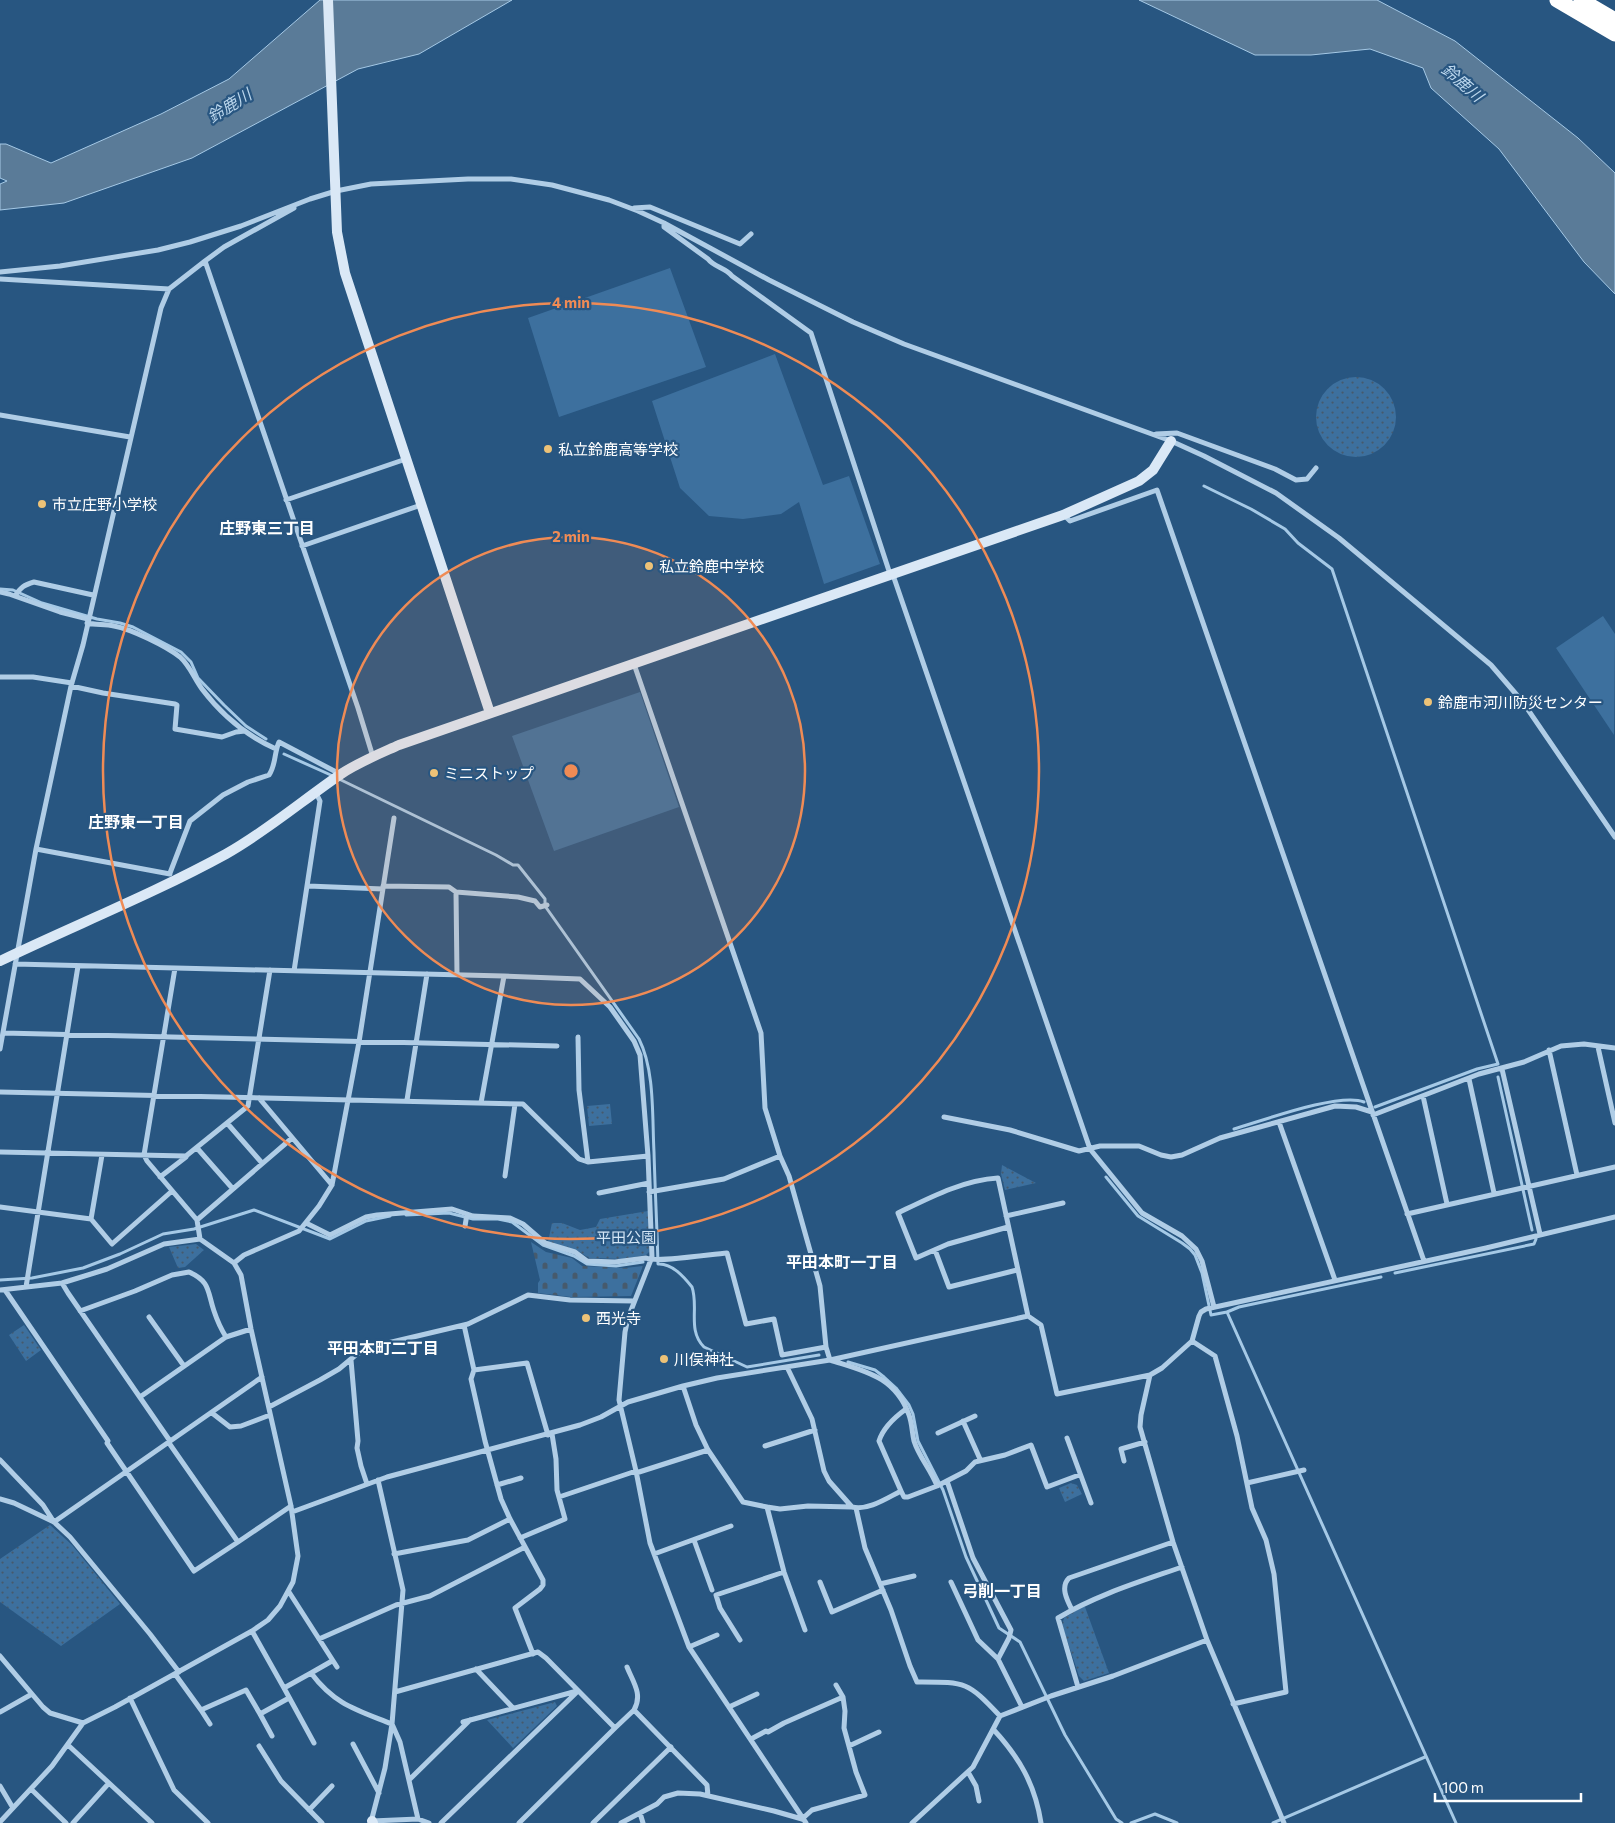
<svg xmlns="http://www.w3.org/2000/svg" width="1615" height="1823" font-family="Commissioner,'Noto Sans JP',sans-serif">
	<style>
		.grass { fill: #3d709e }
		.cemetery { fill: url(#cemetery-stones) }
		.park { fill: url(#park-dots) }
		.water { fill: #5a7b98; stroke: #a5c9e6 }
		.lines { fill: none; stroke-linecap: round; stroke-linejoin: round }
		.stream { stroke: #a5c9e6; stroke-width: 3 }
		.street { stroke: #b0cde6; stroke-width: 5 }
		.secondary { stroke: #dae8f6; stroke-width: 10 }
		.highway { stroke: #fff; stroke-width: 15 }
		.ring { fill: none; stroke: #ef8b55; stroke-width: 2.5 }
		.poi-dot { fill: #edc277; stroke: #285681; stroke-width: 2 }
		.labels { text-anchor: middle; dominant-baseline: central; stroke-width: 4.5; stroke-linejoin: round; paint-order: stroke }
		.poi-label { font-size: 15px; fill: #fff; stroke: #285681; text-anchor: start }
		.park-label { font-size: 15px; fill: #d3e5f5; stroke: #285681 }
		.water-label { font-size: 16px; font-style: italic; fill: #bcd7ed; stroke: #285681 }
		.neighbourhood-label { font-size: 16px; font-weight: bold; fill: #fff; stroke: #285681 }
		.centre { fill: #ef8b55; stroke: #285681; stroke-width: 2.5 }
		.ring-label { font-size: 15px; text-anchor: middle; font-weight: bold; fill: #ef8b55; stroke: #285681; stroke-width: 4.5; stroke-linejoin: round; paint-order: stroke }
	</style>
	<defs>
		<pattern id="cemetery-stones" width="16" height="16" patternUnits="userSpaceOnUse" patternTransform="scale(1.25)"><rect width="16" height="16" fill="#3d709e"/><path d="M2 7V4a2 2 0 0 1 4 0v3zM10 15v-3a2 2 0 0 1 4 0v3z" fill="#465a6d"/></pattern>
		<pattern id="park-dots" width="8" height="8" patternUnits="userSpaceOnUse" patternTransform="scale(1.25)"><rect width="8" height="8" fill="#3d709e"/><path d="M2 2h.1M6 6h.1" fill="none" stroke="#465a6d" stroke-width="1.8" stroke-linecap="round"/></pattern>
	</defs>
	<rect width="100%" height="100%" fill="#285681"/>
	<!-- grass -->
	<path class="grass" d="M 670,268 L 706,367 L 559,417 L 528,318 Z
		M 775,354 L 823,485 L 849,476 L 880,564 L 824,584 L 799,502 L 781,514 L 743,519 L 709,516 L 680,488 L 652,401 Z
		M 1603,616 L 1615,634 L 1614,735 L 1556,648 Z
		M 640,692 L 679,807 L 554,851 L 512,736 Z"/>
	<!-- cemetery -->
	<path class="cemetery" d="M 531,1242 L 546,1252 L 572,1258 L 582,1266 L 625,1268 L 643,1266 L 631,1296 L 571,1297 L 538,1293 L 538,1283 L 540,1280 Z"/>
	<!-- park -->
	<path class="park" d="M1316 417a40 40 0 1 1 80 0a40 40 0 1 1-80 0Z
		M 610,1104 L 612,1124 L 589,1126 L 587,1106 Z
		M 1002,1165 L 1036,1183 L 1005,1190 L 1001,1174 Z
		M 648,1211 L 649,1252 L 646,1255 L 622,1259 L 589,1258 L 578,1251 L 548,1242 L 552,1223 L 562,1223 L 580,1230 L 596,1227 L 600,1219 Z
		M 196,1244 L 204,1250 L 185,1267 L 178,1268 L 169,1247 Z
		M 24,1325 L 41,1350 L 26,1361 L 9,1335 Z
		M 1071,1483 L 1077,1485 L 1082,1494 L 1065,1502 L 1059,1488 Z
		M 50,1525 L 72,1545 L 120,1604 L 61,1646 L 0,1602 L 0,1559 Z
		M 1082,1607 L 1085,1607 L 1109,1673 L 1084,1681 L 1079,1676 L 1062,1625 L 1064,1618 Z
		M 555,1702 L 557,1706 L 513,1748 L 487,1720 Z"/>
	<!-- water -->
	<path class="water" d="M 320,0 L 512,0 L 419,54 L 358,69 L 192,158 L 64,203 L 0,210 L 0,184 L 7,181 L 0,178 L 0,144 L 6,144 L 51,163 L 161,114 L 229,79 Z
		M 1139,0 L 1377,0 L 1455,41 L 1578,138 L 1615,173 L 1615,294 L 1584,262 L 1499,149 L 1431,88 L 1423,68 L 1370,49 L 1311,55 L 1255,55 Z"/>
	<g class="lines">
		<!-- stream -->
		<path class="stream" d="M 1204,486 L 1251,509 L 1285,529 L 1298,543 L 1332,569 L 1498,1064 L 1477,1069 L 1375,1107
			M 0,589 L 13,590 L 42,603 L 97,619 L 120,623 L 133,627 L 181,652 L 191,662 L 198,678 L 224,705 L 246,726 L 266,739
			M 284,754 L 333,776
			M 339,779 L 496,855 L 513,865 L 518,865 L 545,899 L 545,906 L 639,1039 C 655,1071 652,1116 654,1152 C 655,1189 657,1226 658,1264 C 672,1263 684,1277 692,1287 C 699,1307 687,1330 704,1347 L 747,1367 L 819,1355
			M 1498,1077 L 1532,1230
			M 1234,1129 C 1262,1121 1339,1092 1364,1102
			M 1106,1177 L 1138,1216 L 1182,1243 L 1190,1249 L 1195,1255 L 1202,1273 L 1211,1315 L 1227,1312 L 1456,1823
			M 406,1215 L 449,1213 L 473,1219 L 498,1219 L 512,1222 L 543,1245 L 574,1256 L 587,1264 L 616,1266 L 643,1262
			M 1395,1273 L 1534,1244 L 1536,1239
			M 0,1280 L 32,1278 L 83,1268 L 120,1254 L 163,1234 L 194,1229 L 254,1210 L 330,1239 L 366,1221 L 390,1216
			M 1227,1312 L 1239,1307 L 1381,1277
			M 848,1362 L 875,1370 L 884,1377 L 896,1388 L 909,1405 L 913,1414 L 918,1441 L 943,1490 L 966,1557 L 999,1628 L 1020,1642 L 1065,1735 L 1116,1819 L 1122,1823
			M 1131,1823 L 1155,1814 L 1177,1823
			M 1273,1823 L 1425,1757"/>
		<!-- street -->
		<path class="street" d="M 634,208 L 650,207 L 740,244 L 751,234
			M 664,223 L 664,227 L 708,259 C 714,267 726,268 732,276 L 811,333 L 890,574
			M 205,261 L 358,708 L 373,757
			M 0,272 L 60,266 L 158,250 L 190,242 L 241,226 L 310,199 L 336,191 L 371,184 L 468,179 L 511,179 L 552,185 L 609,200 L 638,211 L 664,223 L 769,280 L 853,322 L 904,344 L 1171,441 L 1204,456 L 1276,493 L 1339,538 L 1491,665 L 1522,701 L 1615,837
			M 0,279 L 169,289
			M 0,415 L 130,437
			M 1156,434 L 1177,433 L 1275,469 L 1296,480 L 1307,479 L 1316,468
			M 286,500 L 406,459
			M 1064,515 L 1070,521 L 1157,490 L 1424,1261
			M 302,546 L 421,505
			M 893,575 L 1090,1149 L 1142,1213 L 1182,1236 L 1196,1249 L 1202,1261 L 1214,1307
			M 0,592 L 9,594 L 60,612 L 88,619
			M 15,596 C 21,587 24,585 34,582 L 93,595
			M 87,623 C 96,625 105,624 114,626 C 131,629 166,646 180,657 C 190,666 194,678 202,689 C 221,714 247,736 276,749
			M 634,664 L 761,1033 L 765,1108 L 780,1156 L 789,1176 L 820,1286 L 826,1347 L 830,1360
			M 0,677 L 33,677 L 72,683
			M 71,686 L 103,693 L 175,704 L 177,705 L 175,729 L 222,737 L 236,732 L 245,731
			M 36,849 L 170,874
			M 170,873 L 190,821 L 223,795 L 248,782 L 269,775 C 276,765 274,753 279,742 L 340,774
			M 308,886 L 383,889
			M 383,886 L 449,887 L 456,892 L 457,975
			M 456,892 L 518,897 L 535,901 L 540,907 L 547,905
			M 15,964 L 504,976 L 481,1103
			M 175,968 L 144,1155 L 147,1161 L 197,1220 L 200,1239
			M 294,971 L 320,801 L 316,793
			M 504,976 L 580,979 L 610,1007 L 634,1041 L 640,1055 L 648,1156
			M 3,1033 L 557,1046
			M 578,1037 L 579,1090 L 588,1162
			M 1598,1047 L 1615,1123
			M 0,1049 L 36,849 L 71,686 L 83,645 L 161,308 L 169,289 L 205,261 L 224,247 L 294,208
			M 1549,1050 L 1577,1175
			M 1502,1069 L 1540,1234
			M 1469,1079 L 1494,1193
			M 0,1092 L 523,1104 L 579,1159 L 588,1162 L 648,1156 L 652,1257 L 628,1318 L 625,1332 L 619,1400 L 636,1471 L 650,1543 L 689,1647 L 806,1823
			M 1423,1096 L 1447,1204
			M 259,1098 L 332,1185
			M 407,1100 L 427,974
			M 1373,1115 L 1479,1074 L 1524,1062 L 1561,1046 L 1584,1044 L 1615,1048
			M 944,1117 L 1010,1130 L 1079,1151 L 1100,1146 L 1139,1146 L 1161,1155 L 1171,1157 L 1182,1155 L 1220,1138 L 1335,1106 L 1356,1107 L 1372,1112
			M 1279,1122 L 1335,1280
			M 227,1123 L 262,1163
			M 197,1148 L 233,1189
			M 0,1152 L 186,1156 L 248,1106 L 270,970
			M 505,1176 L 515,1104
			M 160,1177 L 186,1157
			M 649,1192 L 724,1179 L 780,1156
			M 599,1193 L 649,1183
			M 0,1207 L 91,1219 L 112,1244 L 172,1191
			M 1407,1214 L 1615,1167
			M 1006,1216 L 1063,1203
			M 91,1219 L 102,1155
			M 197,1220 L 292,1138
			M 306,1223 L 330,1235 L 366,1217 L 377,1215 L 452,1209 L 473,1216 L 510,1218 L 523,1224 L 545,1243 L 575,1252 L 587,1261 L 615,1262 L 646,1258 C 657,1263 712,1254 727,1253 L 746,1324 L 774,1319 L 782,1355 L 826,1347
			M 465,1226 L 467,1214
			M 1008,1227 L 948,1244 L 916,1258 L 898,1213 C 929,1198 963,1180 998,1178 L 1028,1316
			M 935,1250 L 949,1287 L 1017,1270
			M 234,1263 L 244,1255 L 299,1231 L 319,1206 L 332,1185 L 359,1042 L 394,818
			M 62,1283 L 68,1293 L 170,1441
			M 26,1287 L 78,966
			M 0,1290 L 62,1283 L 107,1269 L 164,1244 L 200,1239 L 234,1263 L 241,1275 L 251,1329 L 291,1506 L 298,1556 L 293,1582 L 280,1606 L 268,1620 L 252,1631 L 115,1707 L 83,1723 L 52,1766 L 0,1822
			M 5,1290 L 108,1441 L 107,1443 L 194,1571 L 238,1542 L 169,1443
			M 80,1311 L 135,1291 L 172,1275 L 189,1272 C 211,1282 207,1291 214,1311 C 217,1320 221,1329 226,1337
			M 149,1317 L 184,1366
			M 464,1325 L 474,1370 L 471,1379 L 485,1441 L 501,1499 L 510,1519 L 543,1580 L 543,1585 L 540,1589 L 515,1608 L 533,1654
			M 1192,1341 L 1215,1356 L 1237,1436 L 1252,1508 L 1266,1540 L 1274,1574 L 1286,1692 L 1233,1704
			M 351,1360 L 358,1441 L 357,1448 L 361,1466 L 367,1484
			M 830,1360 C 864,1371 895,1376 909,1415 C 912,1423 912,1432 914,1441 C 919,1457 931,1470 937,1486
			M 787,1367 L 812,1419 L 824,1471 L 829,1481 L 852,1507 C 868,1511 887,1498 901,1491 L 904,1497 L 908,1497 L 937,1486 L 966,1471 L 975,1462 L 1005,1455 L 1031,1445 L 1047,1487 L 1079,1475
			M 474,1370 L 527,1363 L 548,1435
			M 1150,1375 L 1141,1415 L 1140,1427 L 1173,1542 L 1207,1640 L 1284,1823
			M 683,1386 L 696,1425 L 708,1450 L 743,1502 L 767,1507 L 784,1572 L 805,1630
			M 140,1397 L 226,1337 L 251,1329
			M 269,1407 L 320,1380 L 339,1369 L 357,1354 L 375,1346 L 468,1324 L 528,1295 L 570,1300 L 634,1301
			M 212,1413 L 230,1427 L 241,1426 L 270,1415
			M 963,1421 L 980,1459
			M 938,1433 L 975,1416
			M 1067,1438 L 1091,1503
			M 765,1446 L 815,1430
			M 0,1460 L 43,1505 L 54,1522 L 70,1537 L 150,1634 L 179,1672
			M 1124,1461 L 1121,1449 L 1145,1442
			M 636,1473 L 708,1450
			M 947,1481 L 973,1558 L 1011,1630 L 1009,1638 L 998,1659 L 1022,1707
			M 1247,1483 L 1304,1470
			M 497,1485 L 521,1478
			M 901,1491 L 879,1441 C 883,1428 895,1417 906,1409
			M 559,1497 L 636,1471
			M 0,1499 L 14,1503 L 54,1522
			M 767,1507 L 780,1509 L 808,1506 L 852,1507
			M 856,1508 L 865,1548 L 891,1610 L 910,1666 L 917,1682 C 966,1682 967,1681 1000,1716
			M 292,1512 L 387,1477 L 580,1425 L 601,1417 L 628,1402 L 683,1386 L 717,1378 L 830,1360 L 1028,1316 L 1041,1325 L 1057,1394 L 1150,1375 L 1162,1368 L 1192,1341 L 1199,1316 L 1201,1312 L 1206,1309 L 1486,1248 L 1615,1217
			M 54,1522 L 262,1377
			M 520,1538 L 565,1519 L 557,1490 L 556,1459 L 552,1434
			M 694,1540 L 712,1590
			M 238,1542 L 291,1506
			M 394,1554 L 468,1540 L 510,1519
			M 654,1554 L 731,1526
			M 820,1582 L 832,1612 L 883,1590
			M 951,1582 L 978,1640 L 998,1659
			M 880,1584 L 914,1576
			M 289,1592 L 337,1667
			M 1072,1610 C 1067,1600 1060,1587 1069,1578 L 1173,1542
			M 252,1631 L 284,1688 L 311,1673 C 335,1705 357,1710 392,1724 L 400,1742 L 418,1819
			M 319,1639 L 396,1605 L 430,1596 L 525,1547
			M 740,1640 L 720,1608 L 716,1595 L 784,1572
			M 689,1647 L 717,1635
			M 0,1656 L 43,1707 L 50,1713 L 83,1723
			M 627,1667 C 633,1682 643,1694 634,1710
			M 476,1669 L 513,1708
			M 311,1673 L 332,1661
			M 175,1674 L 201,1710 L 246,1690 L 260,1714 L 289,1698
			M 1078,1687 L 1058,1618 C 1096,1595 1139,1582 1182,1567
			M 284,1688 L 314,1743
			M 395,1692 L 538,1652 L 546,1658 L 615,1728 L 634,1710 L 707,1785 L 708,1796
			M 130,1698 L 174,1790 L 208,1823
			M 729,1707 L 757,1694
			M 201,1710 L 210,1724
			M 0,1712 L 32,1694
			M 260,1714 L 272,1736
			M 463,1722 L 577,1691
			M 993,1729 C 1019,1757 1035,1784 1041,1823
			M 751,1739 L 766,1731 L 768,1732 L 784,1723 L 843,1697
			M 353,1744 L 379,1793
			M 68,1745 L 152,1823
			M 259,1746 L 281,1781 L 322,1823
			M 849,1746 L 879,1732
			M 968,1772 L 976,1786 L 979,1801
			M 409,1780 L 470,1720
			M 0,1786 L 13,1808
			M 31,1789 L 66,1823
			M 309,1810 L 332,1786
			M 640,1813 L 643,1823
			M 802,1819 L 812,1810 L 865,1795 L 856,1772 L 844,1728 L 845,1711 L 843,1697 L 836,1685
			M 372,1821 L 418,1819 L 429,1823
			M 371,1822 L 385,1768 L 392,1724 L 403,1590 L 378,1480
			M 73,1823 L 109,1783
			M 441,1823 L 578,1691
			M 519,1823 L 615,1728
			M 593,1823 L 671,1747
			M 621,1823 L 657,1804 L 664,1797 L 678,1793 L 700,1794 L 774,1811 L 802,1819
			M 912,1823 L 973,1767 L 1000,1716 L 1051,1696 L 1113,1676 L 1207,1640"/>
		<!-- secondary -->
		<path class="secondary" d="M 328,0 L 337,232 L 345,273 L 490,713
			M 0,961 C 75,925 153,894 226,854 C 267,831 303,800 341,774 C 359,762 379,754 399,745 L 1063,515 L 1139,481 L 1153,470 L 1171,441
			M 372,1821 L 373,1823"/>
		<!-- highway -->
		<path class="highway" d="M 1557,0 L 1615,34
			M 1581,0 L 1615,20"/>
	</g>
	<!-- distance rings -->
	<circle cx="571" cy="771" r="234" fill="#ef8b55" fill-opacity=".12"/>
	<g class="ring">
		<circle cx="571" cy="771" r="234"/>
		<circle cx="571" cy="771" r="468"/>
	</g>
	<!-- markers -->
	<g class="poi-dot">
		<circle cx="548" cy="449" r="5"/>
		<circle cx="42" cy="504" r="5"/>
		<circle cx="649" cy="566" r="5"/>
		<circle cx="1428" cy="702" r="5"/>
		<circle cx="434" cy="773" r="5"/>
		<circle cx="586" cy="1318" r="5"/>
		<circle cx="664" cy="1359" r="5"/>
	</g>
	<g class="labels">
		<!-- poi labels -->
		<g class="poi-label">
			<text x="558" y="449">私立鈴鹿高等学校</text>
			<text x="52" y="504">市立庄野小学校</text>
			<text x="659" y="566">私立鈴鹿中学校</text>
			<text x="1438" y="702">鈴鹿市河川防災センター</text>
			<text x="444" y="773">ミニストップ</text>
			<text x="596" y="1318">西光寺</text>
			<text x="674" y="1359">川俣神社</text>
		</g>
		<!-- park labels -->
		<g class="park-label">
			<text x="626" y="1237">平田公園</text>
		</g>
		<!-- water labels -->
		<g class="water-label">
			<text transform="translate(1463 82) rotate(41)">鈴鹿川</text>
			<text transform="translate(229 105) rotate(-32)">鈴鹿川</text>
		</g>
		<!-- neighbourhood labels -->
		<g class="neighbourhood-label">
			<text x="267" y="527">庄野東三丁目</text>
			<text x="136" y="821">庄野東一丁目</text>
			<text x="842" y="1261">平田本町一丁目</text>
			<text x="383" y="1347">平田本町二丁目</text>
			<text x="1002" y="1590">弓削一丁目</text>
		</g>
	</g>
	<circle cx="571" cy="771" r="8" class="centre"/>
	<g class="ring-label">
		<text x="571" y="308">4 min</text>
		<text x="571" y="542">2 min</text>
	</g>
	<!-- scale -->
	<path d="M1435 1793v8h146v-8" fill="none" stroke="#ffffff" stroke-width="2.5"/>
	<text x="1442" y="1793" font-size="15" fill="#ffffff" stroke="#285681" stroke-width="4" paint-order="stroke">100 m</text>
</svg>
